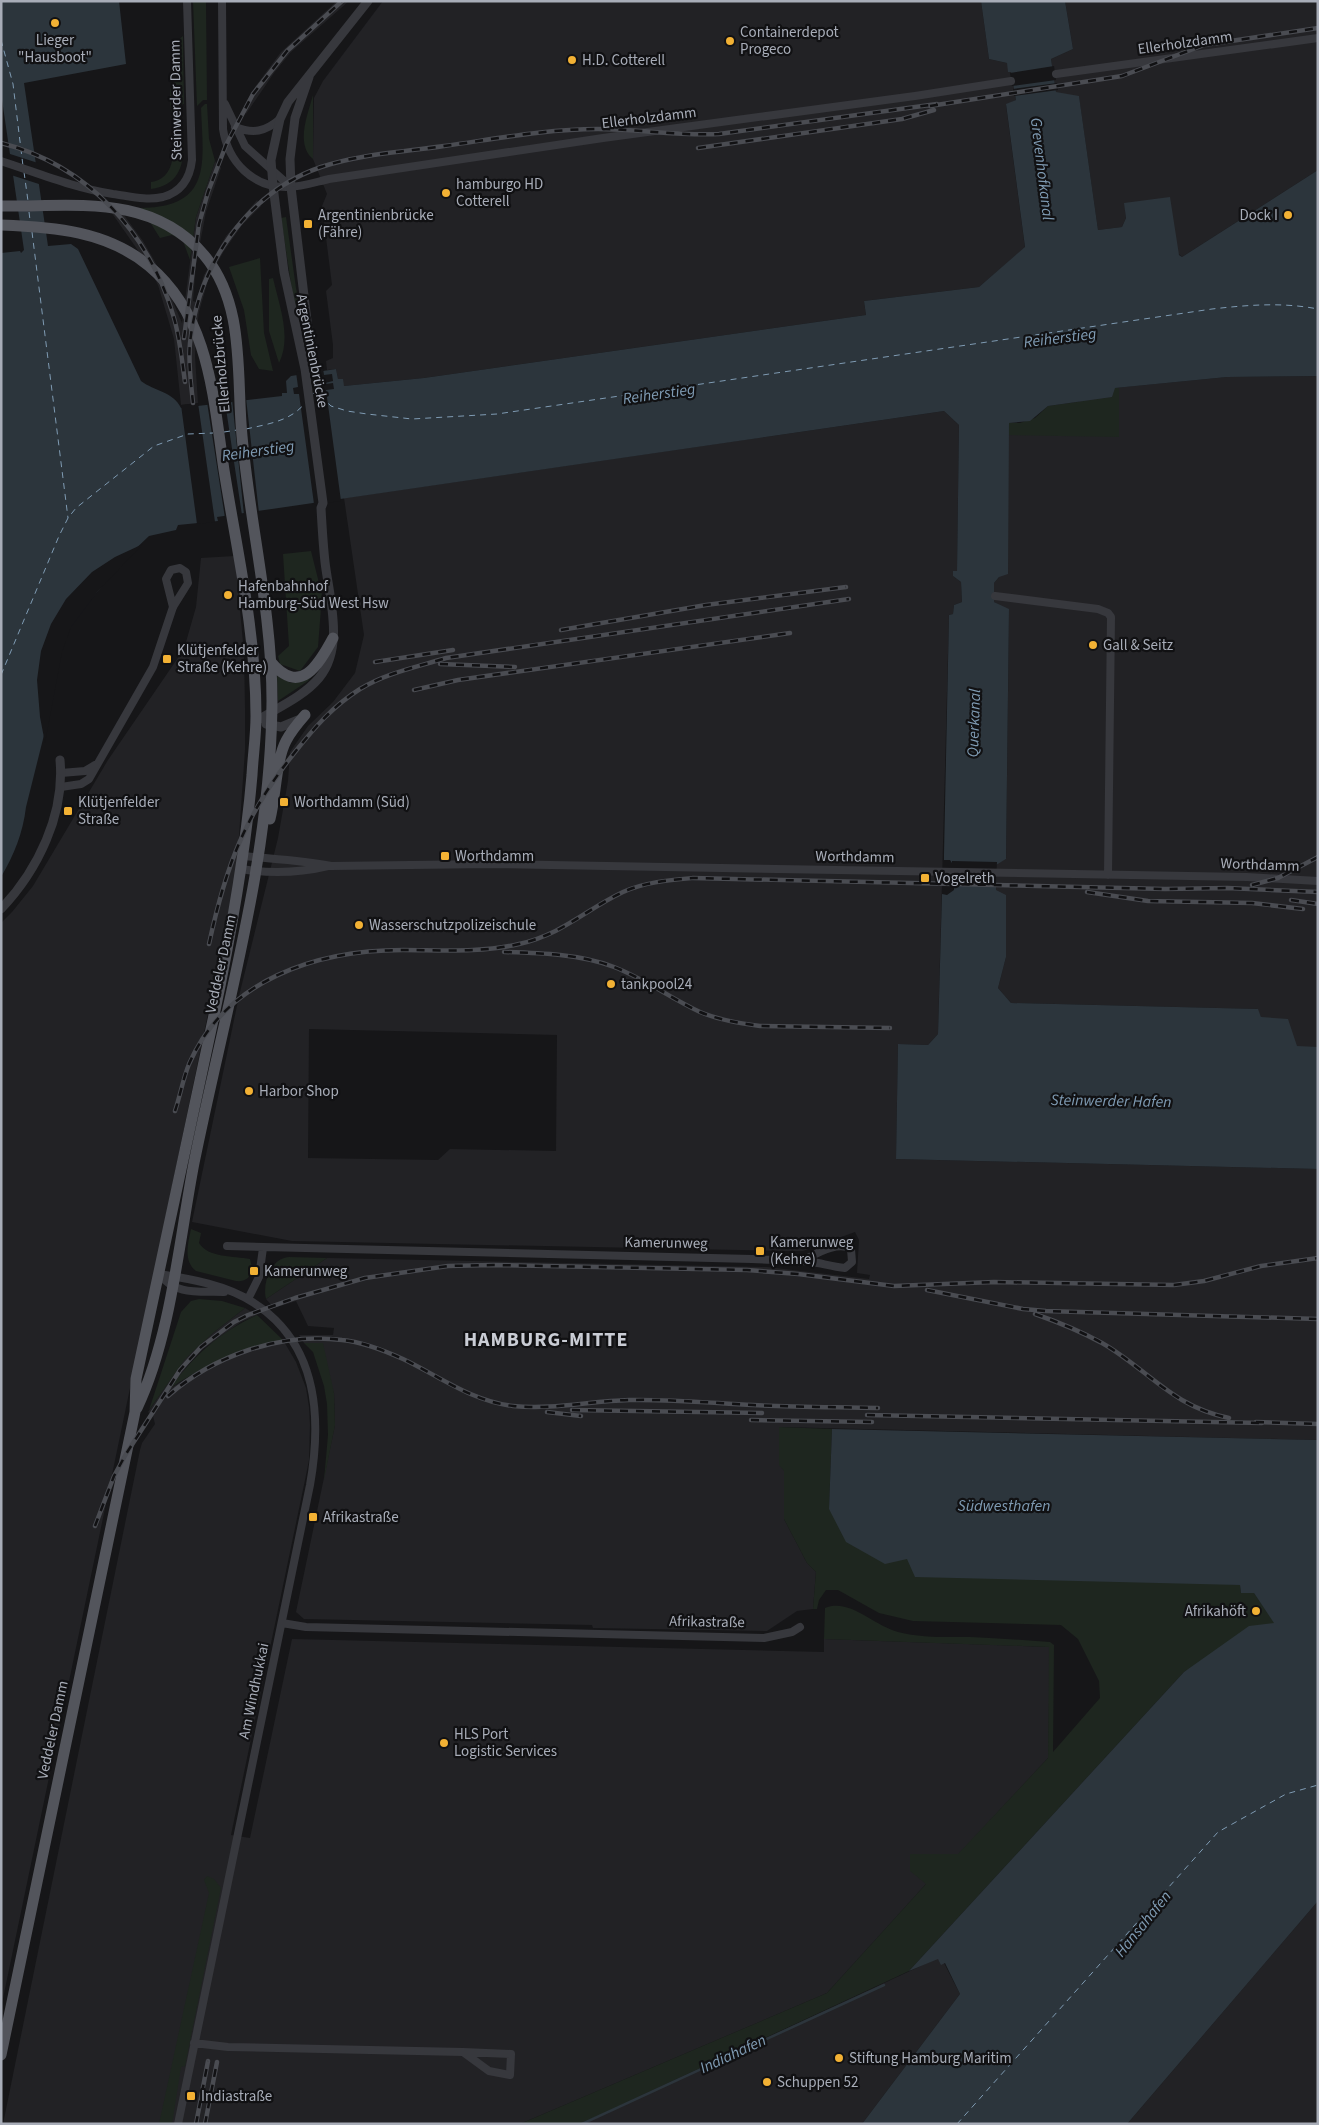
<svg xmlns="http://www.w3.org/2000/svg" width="1319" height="2125" font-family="'Source Sans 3',sans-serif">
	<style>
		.built { fill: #222225; fill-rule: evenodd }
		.green { fill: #1e261f }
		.water { fill: #2c353c }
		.pier { fill: #161618 }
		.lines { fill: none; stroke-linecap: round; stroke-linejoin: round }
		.stream { stroke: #2c353c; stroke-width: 2.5 }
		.ferry { stroke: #7f9bb3; stroke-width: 1; stroke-dasharray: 6 5; stroke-linecap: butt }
		.minor { stroke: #37383d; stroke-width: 8 }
		.tertiary { stroke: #37383d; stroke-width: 9 }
		.primary { stroke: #53555c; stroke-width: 11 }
		.rail-casing { stroke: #4a4c52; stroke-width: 4.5 }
		.rail { stroke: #111113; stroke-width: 2.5; stroke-dasharray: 8; stroke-linecap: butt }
		.poi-dot { fill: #f2b134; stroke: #111113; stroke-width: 2 }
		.labels { text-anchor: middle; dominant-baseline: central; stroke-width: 4.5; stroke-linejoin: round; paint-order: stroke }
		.poi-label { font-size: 15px; fill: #a8adb8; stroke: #111113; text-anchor: start }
		.street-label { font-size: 15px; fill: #a8adb8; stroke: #111113 }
		.water-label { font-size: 16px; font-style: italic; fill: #7f9bb3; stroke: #111113 }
		.district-label { font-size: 20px; font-weight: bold; letter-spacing: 1px; fill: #c9ccd4; stroke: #111113 }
	</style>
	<rect width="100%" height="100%" fill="#161618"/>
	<!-- built -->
	<path class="built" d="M 337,1 L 349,1 L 291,52 L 274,73 L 246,114 L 243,108 L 255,87 L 281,52 Z
		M 383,1 L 981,1 L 989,59 L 1007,63 L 1011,71 L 1016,100 L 1006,105 L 1025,248 L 979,287 L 864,301 L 866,315 L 424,378 L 344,386 L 338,379 L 336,369 L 327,370 L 326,361 L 333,358 L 333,345 L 326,291 L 332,285 L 322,206 L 327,194 L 313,159 L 314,98 L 323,81 Z
		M 1065,1 L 1318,1 L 1318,170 L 1182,257 L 1125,204 L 1126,218 L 1122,227 L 1098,230 L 1079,97 L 1056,93 L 1051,59 L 1073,49 Z
		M 215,161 L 221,168 L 206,212 L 196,264 L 193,301 L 196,302 L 204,275 L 226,236 L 257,200 L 261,206 L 242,225 L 224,251 L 209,277 L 199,312 L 196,335 L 195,356 L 198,403 L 181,405 L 174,339 L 158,285 L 144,259 L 109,209 L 115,203 L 143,241 L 158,267 L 182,323 L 196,217 Z
		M 1318,376 L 1318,1047 L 1297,1047 L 1261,1017 L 1257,1009 L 1011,1003 L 998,988 L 1006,957 L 996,891 L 996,864 L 1006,859 L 1009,610 L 994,602 L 994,583 L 999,577 L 1008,429 L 1114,388 L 1227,377 Z
		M 944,411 L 959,425 L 957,571 L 953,571 L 953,576 L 961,582 L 962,602 L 954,605 L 953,614 L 949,615 L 938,1034 L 928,1045 L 898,1044 L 896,1159 L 1318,1169 L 1318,1440 L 780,1427 L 784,1471 L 784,1519 L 807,1563 L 816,1572 L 813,1609 L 797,1611 L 767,1631 L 593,1628 L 592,1625 L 304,1619 L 296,1612 L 335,1425 L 334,1393 L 314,1343 L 304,1343 L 299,1335 L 333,1335 L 334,1328 L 308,1326 L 296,1301 L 274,1308 L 266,1299 L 327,1258 L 767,1267 L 869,1279 L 870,1275 L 857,1273 L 859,1240 L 855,1232 L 803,1251 L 788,1251 L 292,1241 L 192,1222 L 239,996 L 278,838 L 288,781 L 290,752 L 308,726 L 333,702 L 355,673 L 364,635 L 344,498 ZM 309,1029 L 557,1035 L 556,1151 L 450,1149 L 438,1160 L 308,1158 Z
		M 235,556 L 244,653 L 245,708 L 245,750 L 236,879 L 1,2008 L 1,923 L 12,912 L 33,886 L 108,760 L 184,649 L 196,607 L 201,558 Z
		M 245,1308 L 257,1315 L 241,1322 L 203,1349 L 190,1362 L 171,1388 L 215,1361 L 254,1347 L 283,1340 L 296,1362 L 306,1388 L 309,1407 L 310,1425 L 309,1460 L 305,1480 L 231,1835 L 250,1838 L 292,1639 L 824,1652 L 824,1639 L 1050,1647 L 1048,1758 L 958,1855 L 926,1884 L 827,1993 L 520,2124 L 3,2124 L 140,1450 L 142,1443 L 155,1424 L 153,1416 L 148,1412 L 185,1358 L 213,1333 Z
		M 1318,1901 L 1318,2124 L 1127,2124 Z
		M 938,1958 L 944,1963 L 960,1994 L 862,2124 L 580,2124 Z"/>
	<!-- green -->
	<path class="green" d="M 193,1 L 206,1 L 206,4 L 207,100 L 203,100 L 197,106 Z
		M 183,36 L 184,104 L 180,105 C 182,137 195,183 151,189 L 151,182 C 186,177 170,122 170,97 C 170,86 174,75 175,63 C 175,51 172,44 183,36 Z
		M 313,95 L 313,159 C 295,144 308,114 313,95 Z
		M 205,104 L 207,104 L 209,139 L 215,161 L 196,217 L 190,260 L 183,241 L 172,235 L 160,238 L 141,208 C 213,207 203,162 201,108 Z
		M 286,217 L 296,288 L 302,317 L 300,321 L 292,290 L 281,218 Z
		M 260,258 L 264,333 L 273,371 L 259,369 L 251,355 L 244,310 L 229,267 Z
		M 273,278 C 279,305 292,337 279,363 L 269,331 L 269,279 Z
		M 1114,388 L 1119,388 L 1119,437 L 1008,435 L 1009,423 L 1020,423 L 1035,418 L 1048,406 L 1112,397 Z
		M 311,551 L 322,595 L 318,647 L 300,671 L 280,664 L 278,656 L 289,646 L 283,554 Z
		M 277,676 L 291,683 L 310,678 L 308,681 L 278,701 Z
		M 191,1229 L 201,1233 L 199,1243 C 208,1258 234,1256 250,1259 L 253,1271 C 249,1278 245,1282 236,1281 L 196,1271 C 183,1261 188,1243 191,1229 Z
		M 289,1257 L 327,1258 L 266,1299 C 262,1283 271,1258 289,1257 Z
		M 199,1299 L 222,1301 L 245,1308 L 213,1333 L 186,1358 L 149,1410 L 181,1312 L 191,1301 Z
		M 257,1315 L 283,1340 C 241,1348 205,1365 169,1389 C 194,1356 218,1333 257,1315 Z
		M 304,1343 L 323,1343 L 334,1393 L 335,1425 L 324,1480 L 328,1435 L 327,1404 L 324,1386 L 313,1352 Z
		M 779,1427 L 832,1429 L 829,1509 L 907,1559 L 1240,1585 L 1241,1593 L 1254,1593 L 1275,1623 L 1184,1672 L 909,1971 L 580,2124 L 520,2124 L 827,1993 L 926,1884 L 910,1871 L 910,1854 L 958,1854 L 1048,1758 L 1049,1647 L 824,1639 L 825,1608 C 850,1598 874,1626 898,1632 C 921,1638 946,1637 970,1637 C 996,1638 1023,1640 1050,1642 L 1054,1645 L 1053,1752 L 1100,1698 L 1099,1681 L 1078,1639 L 1061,1625 L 913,1621 L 879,1613 L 838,1590 L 826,1590 L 819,1600 L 817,1609 L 813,1609 L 816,1572 L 807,1563 L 784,1519 L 784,1471 L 779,1465 Z
		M 207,1876 L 214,1879 L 221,1888 L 185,2066 L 181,2067 L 172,2124 L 159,2124 L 209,1893 L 204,1880 Z"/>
	<!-- water -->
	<path class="water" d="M 1,1 L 119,1 L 126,64 L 24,83 L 48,246 L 71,244 L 78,249 L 141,381 C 154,391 174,392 181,408 L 282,396 L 282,393 L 287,393 L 286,381 L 291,376 L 336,369 L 338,379 L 343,379 L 344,386 L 424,378 L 866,315 L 864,301 L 979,287 L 1025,247 L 1006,104 L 1016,100 L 1011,72 L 1008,72 L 1007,63 L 989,59 L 981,1 L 1065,1 L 1073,49 L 1051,59 L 1056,92 L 1079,96 L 1098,230 L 1122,227 L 1126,218 L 1124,203 L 1170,197 L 1179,255 L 1182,257 L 1318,170 L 1318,376 L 1227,377 L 1115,388 L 1112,397 L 1048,406 L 1030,421 L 1009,423 L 1008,574 L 999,577 L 994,583 L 994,602 L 1009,609 L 1006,859 L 996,865 L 996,890 L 1006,895 L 1006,957 L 998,988 L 1011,1003 L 1258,1009 L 1261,1017 L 1288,1019 L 1297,1046 L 1318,1047 L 1318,1169 L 896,1159 L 898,1044 L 928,1045 L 938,1034 L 942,894 L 947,895 L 954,890 L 954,866 L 950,860 L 944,860 L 944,854 L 949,615 L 953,614 L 954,605 L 962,602 L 961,582 L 953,576 L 953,571 L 957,571 L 959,425 L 944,411 L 217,517 L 218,521 L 178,525 L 176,530 L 149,536 L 127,557 L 74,619 L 60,649 L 46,727 L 26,807 C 23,833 14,855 1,877 L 1,253 L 20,251 L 21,253 L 24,250 L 1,93 Z
		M 832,1429 L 1318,1440 L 1318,1901 L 1127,2124 L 862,2124 L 960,1994 L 945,1963 L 941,1965 L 938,1959 L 909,1971 L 1184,1672 L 1249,1626 L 1274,1623 L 1254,1593 L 1241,1593 L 1240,1585 L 915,1577 L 907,1559 L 885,1564 L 846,1542 L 829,1509 Z"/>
	<!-- pier -->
	<path class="pier" d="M 1054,66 L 1056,80 L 1012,86 L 1010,73 Z
		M 1057,83 L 1058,90 L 1014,96 L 1013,89 Z
		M 7,153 L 38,163 L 42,185 L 11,175 Z
		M 323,368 L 324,375 L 332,374 L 333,381 L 325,383 L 326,384 L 333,383 L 334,389 L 326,390 L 341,501 L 312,505 L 314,504 L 299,394 L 294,394 L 293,388 L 298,387 L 296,372 Z
		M 246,398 L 259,513 L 244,515 L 232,399 Z
		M 220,401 L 225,402 L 242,515 L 225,518 L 207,402 Z
		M 198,403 L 215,522 L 197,524 L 181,405 Z
		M 143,544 L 98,591 L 71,627 L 62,652 L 45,743 L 40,717 L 37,680 L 41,651 L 51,624 L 66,599 L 92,572 L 115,557 Z
		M 952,861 L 997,862 L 996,878 L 952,877 Z"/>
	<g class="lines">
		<!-- stream -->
		<path class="stream" d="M 582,2124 L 884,1985"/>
		<!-- ferry -->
		<path class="ferry" d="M 1,40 L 13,84 L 23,166
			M 24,172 L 28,201
			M 29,212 L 30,220
			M 32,232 L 68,518
			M 313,394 L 315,391 L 331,406 L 347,411 L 367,414 L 412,419 L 497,414 L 1212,309 C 1248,305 1282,302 1318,309
			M 246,429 C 268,424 291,421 305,403
			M 224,432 L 237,430
			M 1,675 L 59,536 L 68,518 L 76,508 L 154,446 L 188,434 L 213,433
			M 957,2124 L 1218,1832 L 1286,1794 L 1318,1785"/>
		<!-- minor -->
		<path class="minor" d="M 222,1 L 223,129 C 228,162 253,188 288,187 C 301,187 316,182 329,179 L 603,138 L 915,96 L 1011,81
			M 1056,74 L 1318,38
			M 225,104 L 245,146 L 291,187
			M 235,127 C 253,134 265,132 280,119
			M 1,161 C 38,173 74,188 113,194 C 129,196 146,201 163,197 C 181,192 190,178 192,160 L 187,1
			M 995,596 L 1098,609 L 1108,613 L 1111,617 L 1108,875
			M 61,773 L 85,771 L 95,765
			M 61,787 L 81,784 L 89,779 L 153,667 L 173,607 L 188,583 L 186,572 L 180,568 L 171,570 L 166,579 L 173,607
			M 243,856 C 273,859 302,860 331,866 L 490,864 L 1247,877 L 1318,881
			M 241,869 C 271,874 299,873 328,866
			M 227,1246 L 752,1259 C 772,1260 793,1260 813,1262 C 824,1264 834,1267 845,1268 L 852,1262 L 851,1249 C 837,1240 813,1256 799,1262
			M 159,1274 C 191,1279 227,1285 254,1303 C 318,1344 322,1417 310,1485 L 178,2124
			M 159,1274 C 176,1296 199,1291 224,1292
			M 248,1299 L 259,1277 L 263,1248
			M 282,1623 L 306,1627 L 764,1638 L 792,1632 L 800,1627
			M 194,2043 L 228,2047 L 463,2052 L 489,2071 L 510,2075 L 511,2054 L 463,2052"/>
		<!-- tertiary -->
		<path class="tertiary" d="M 308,329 L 291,187 L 290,159 L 295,118 L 309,77
			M 256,721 C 277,708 303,697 319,678 C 345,647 329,597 325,562 C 323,544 322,526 321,508 L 323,503 L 305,369 L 284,272 L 273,186 L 271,160 L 280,119 L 288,102 L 368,1
			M 266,724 L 281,727 L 298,720
			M 1,909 C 38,870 65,814 60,760"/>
		<!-- primary -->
		<path class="primary" d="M 1,206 C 74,207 151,193 204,255 C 246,305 236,375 242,436 C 250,525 272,612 272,701 C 271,858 225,1010 194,1163 C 179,1241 171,1337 137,1408
			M 1,225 C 54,227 107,231 149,266 C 210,317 213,397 224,470 C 237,551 256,633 256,716 C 256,736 253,755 252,775 C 245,858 230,939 213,1020 C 188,1140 161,1259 136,1379 L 135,1412 L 1,2055
			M 270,661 C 300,697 318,666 333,638
			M 270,819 C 276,795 276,760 286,741 C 291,731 298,723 305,715"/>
		<!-- rail casing -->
		<g class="rail-casing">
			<path id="rail" d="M 930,106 L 1122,76 L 1204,45 L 1318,28
				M 1,143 C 88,165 150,234 174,318 C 180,339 182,361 185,382
				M 698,148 L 902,119 L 934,110
				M 184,338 L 199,224 L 208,192 L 226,145 L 253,94 L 287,51 L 342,1
				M 193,403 C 191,383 188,363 190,343 C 198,266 246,193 321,167 C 360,154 403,152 444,146 C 495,139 546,129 598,129 C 638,129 678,136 719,134 L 937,104
				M 561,630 L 706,605 L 846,587
				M 375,662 L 453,650
				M 440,664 L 515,667
				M 414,690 L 458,680 L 790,633
				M 1252,885 L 1278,878 L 1318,857
				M 1087,892 L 1148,901 L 1252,903 L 1303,909
				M 1291,900 L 1318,904
				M 209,944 C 226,865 245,815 295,752 C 315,727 333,706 360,689 C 386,673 417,667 446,658 L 849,599
				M 504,952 C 540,953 580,954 614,967 C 645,979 670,998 700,1012 C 719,1020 739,1023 760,1026 L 890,1028
				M 175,1111 C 180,1096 183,1079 189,1064 C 226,979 317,950 403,950 C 441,950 481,953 519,944 C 563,934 585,910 623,892 C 645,882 670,880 693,878 L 1165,889 L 1227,888 L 1318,892
				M 927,1290 L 1023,1309 L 1046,1311 L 1318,1319
				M 1035,1314 C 1058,1322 1080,1331 1102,1343 C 1149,1370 1171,1406 1229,1418
				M 168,1396 C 213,1356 280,1332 342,1340 C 363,1342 383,1350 403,1359 C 439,1376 471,1401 513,1406 C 552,1410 590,1401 629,1400 C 670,1399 712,1403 753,1405 C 795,1407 836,1407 878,1408
				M 572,1410 L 762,1413
				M 547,1412 L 581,1416
				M 867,1415 L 1262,1423
				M 751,1420 L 872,1422
				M 1256,1422 L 1318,1424
				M 95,1526 L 114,1476 L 126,1454 L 180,1370 L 201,1347 L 234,1322 L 248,1315 L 295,1298 L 365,1278 L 448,1266 L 493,1265 L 747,1270 L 798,1274 L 894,1286 L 994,1282 L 1174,1285 L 1204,1281 L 1261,1266 L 1318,1258
				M 196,2124 L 208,2061
				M 205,2124 L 217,2062"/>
		</g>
		<!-- rail -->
		<use href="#rail" class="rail"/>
	</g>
	<!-- markers -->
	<g class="poi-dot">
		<circle cx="55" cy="23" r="5"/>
		<circle cx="730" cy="41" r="5"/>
		<circle cx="572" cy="60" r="5"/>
		<circle cx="446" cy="193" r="5"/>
		<circle cx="1288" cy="215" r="5"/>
		<rect x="303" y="219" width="10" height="10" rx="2.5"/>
		<circle cx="228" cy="595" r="5"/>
		<circle cx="1093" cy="645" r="5"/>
		<rect x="162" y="654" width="10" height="10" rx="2.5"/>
		<rect x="279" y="797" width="10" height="10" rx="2.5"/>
		<rect x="63" y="806" width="10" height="10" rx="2.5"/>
		<rect x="440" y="851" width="10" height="10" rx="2.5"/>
		<rect x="920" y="873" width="10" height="10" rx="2.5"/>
		<circle cx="359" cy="925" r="5"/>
		<circle cx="611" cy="984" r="5"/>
		<circle cx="249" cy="1091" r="5"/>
		<rect x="755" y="1246" width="10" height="10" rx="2.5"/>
		<rect x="249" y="1266" width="10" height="10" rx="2.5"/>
		<rect x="308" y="1512" width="10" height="10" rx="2.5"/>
		<circle cx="1256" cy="1611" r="5"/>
		<circle cx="444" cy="1743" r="5"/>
		<circle cx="839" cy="2058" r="5"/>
		<circle cx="767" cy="2082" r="5"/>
		<rect x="186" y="2091" width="10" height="10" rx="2.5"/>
	</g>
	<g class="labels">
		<!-- poi labels -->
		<g class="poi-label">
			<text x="740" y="32">Containerdepot<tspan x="740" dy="17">Progeco</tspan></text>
			<text x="55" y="40" text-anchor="middle">Lieger<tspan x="55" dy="17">"Hausboot"</tspan></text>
			<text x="582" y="60">H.D. Cotterell</text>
			<text x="456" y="184">hamburgo HD<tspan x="456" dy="17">Cotterell</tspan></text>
			<text x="318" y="215">Argentinienbrücke<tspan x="318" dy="17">(Fähre)</tspan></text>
			<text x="1278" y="215" text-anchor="end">Dock I</text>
			<text x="238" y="586">Hafenbahnhof<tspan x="238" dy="17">Hamburg-Süd West Hsw</tspan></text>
			<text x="1103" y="645">Gall &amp; Seitz</text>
			<text x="177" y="650">Klütjenfelder<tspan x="177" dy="17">Straße (Kehre)</tspan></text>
			<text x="78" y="802">Klütjenfelder<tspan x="78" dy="17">Straße</tspan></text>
			<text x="294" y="802">Worthdamm (Süd)</text>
			<text x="455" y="856">Worthdamm</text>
			<text x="935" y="878">Vogelreth</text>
			<text x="369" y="925">Wasserschutzpolizeischule</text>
			<text x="621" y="984">tankpool24</text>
			<text x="259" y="1091">Harbor Shop</text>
			<text x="770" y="1242">Kamerunweg<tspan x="770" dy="17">(Kehre)</tspan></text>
			<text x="264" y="1271">Kamerunweg</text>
			<text x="323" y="1517">Afrikastraße</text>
			<text x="1246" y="1611" text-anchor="end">Afrikahöft</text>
			<text x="454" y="1734">HLS Port<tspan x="454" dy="17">Logistic Services</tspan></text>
			<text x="849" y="2058">Stiftung Hamburg Maritim</text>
			<text x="777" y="2082">Schuppen 52</text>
			<text x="201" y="2096">Indiastraße</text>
		</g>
		<!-- street labels -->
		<g class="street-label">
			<text transform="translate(1185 43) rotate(-8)">Ellerholzdamm</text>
			<text transform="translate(176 100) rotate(-91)">Steinwerder Damm</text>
			<text transform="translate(649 118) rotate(-7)">Ellerholzdamm</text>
			<text transform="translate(312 351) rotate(79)">Argentinienbrücke</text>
			<text transform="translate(221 364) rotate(-95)">Ellerholzbrücke</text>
			<text transform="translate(855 857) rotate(1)">Worthdamm</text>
			<text transform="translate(1260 865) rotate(2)">Worthdamm</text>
			<text transform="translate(221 964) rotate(-78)">Veddeler Damm</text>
			<text transform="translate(666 1243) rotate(1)">Kamerunweg</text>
			<text transform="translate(707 1622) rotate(1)">Afrikastraße</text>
			<text transform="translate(254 1691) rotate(-78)">Am Windhukkai</text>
			<text transform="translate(53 1730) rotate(-78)">Veddeler Damm</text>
		</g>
		<!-- water labels -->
		<g class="water-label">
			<text transform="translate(1042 169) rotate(83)">Grevenhofkanal</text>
			<text transform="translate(1060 338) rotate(-7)">Reiherstieg</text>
			<text transform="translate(659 394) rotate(-8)">Reiherstieg</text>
			<text transform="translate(258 451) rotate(-8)">Reiherstieg</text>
			<text transform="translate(974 723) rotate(-88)">Querkanal</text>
			<text transform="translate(1111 1101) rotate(1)">Steinwerder Hafen</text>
			<text x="1004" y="1506">Südwesthafen</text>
			<text transform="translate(1143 1924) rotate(-51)">Hansahafen</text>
			<text transform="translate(733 2054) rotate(-25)">Indiahafen</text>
		</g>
		<!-- district labels -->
		<g class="district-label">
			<text x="546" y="1340">HAMBURG-MITTE</text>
		</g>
	</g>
	<!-- border -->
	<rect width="1319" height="2125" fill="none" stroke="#a8adb8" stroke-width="5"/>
</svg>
